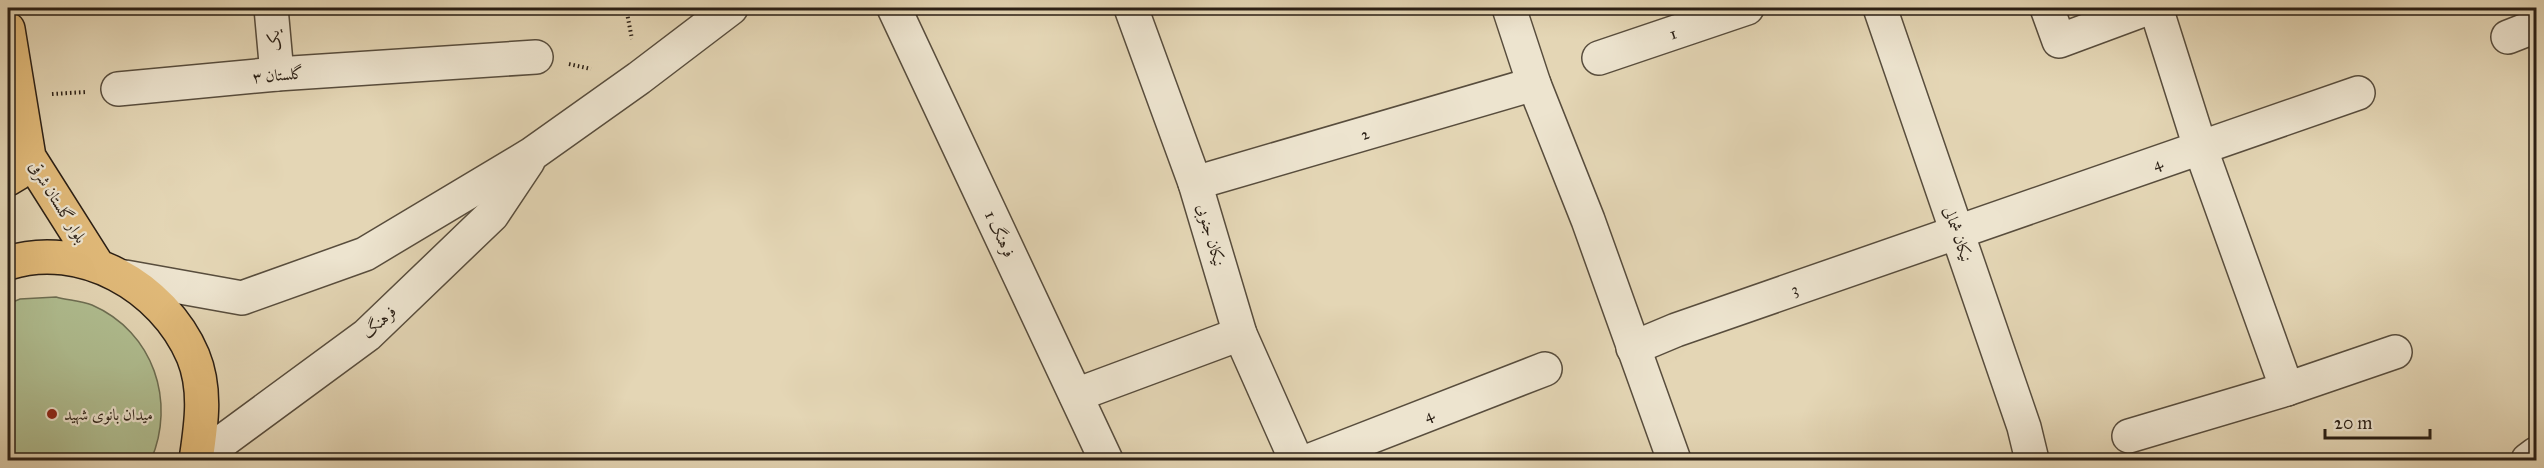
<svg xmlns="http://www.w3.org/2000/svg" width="2544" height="468" font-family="'IM FELL Great Primer',Amiri,serif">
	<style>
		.green { fill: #b0be91; stroke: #6d6e53; stroke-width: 1.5 }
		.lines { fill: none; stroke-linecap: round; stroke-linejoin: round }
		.minor-casing { stroke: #584d3d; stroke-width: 36 }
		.major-casing { stroke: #2a1f15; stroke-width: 36 }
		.path { stroke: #2a1f15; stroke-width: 4; stroke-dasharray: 1.5 3; stroke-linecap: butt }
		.minor { stroke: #ede4cf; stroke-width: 33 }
		.major { stroke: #e2bb7a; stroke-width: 33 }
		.poi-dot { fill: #8f2418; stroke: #ede4cf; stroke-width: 2 }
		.labels { text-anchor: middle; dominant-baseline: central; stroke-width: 4.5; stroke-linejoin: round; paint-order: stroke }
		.street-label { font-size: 16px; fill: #2a1f15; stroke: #ede4cf }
		.poi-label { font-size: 16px; fill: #2a1f15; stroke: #ede4cf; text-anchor: start }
	</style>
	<rect width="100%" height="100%" fill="#e4d6b5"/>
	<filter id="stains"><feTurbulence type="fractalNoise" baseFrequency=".00333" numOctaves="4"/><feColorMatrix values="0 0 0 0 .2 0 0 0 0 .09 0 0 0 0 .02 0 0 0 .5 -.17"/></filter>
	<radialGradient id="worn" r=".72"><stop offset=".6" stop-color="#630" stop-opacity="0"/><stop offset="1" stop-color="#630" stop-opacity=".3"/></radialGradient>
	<!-- green -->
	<path class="green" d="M 56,297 C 67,300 81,301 92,305 C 154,332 176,402 151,460 L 8,460 L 8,304 L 20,299 Z"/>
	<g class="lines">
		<!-- minor casing -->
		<g class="minor-casing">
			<g id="minor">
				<path d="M 271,8 L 277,74"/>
				<path d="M 894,8 L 1106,460"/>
				<path d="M 1131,8 L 1195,183 L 1240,334 L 1296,460"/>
				<path d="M 1509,8 L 1534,84 L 1588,220 L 1674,460"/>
				<path d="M 1880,8 L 2024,427 L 2032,460"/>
				<path d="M 2047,8 L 2059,41 L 2148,8"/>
				<path d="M 2156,8 L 2200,147 L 2287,389 L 2395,352"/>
				<path d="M 2508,37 L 2536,26"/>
				<path id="s1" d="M 1599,58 L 1747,8"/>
				<path d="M 118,89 L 277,74 L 536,57"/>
				<path id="s2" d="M 1195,183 L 1534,84"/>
				<path d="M 125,277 L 242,298 L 365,254 L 532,154 L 639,78 L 731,8"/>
				<path id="s3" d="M 1633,348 L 1676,330 L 2358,93"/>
				<path d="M 1076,395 L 1240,334"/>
				<path d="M 2129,436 L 2287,389"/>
				<path d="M 197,460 L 367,335 L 492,215 L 528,161"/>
				<path id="s4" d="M 1311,460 L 1545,369"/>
				<path d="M 2528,460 L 2536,454"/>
			</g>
		</g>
		<!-- major casing -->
		<g class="major-casing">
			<path id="major" d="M 8,29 L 29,157 L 98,266
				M 8,179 L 18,173 L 29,157
				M 8,263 C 81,240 163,286 193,356 C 207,390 201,426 196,460"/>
		</g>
		<!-- path -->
		<path class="path" d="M 626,8 L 632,39
			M 569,64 L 591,69
			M 52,94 L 86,92"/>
		<!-- minor -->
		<use href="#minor" class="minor"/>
		<!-- major -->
		<use href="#major" class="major"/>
	</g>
	<!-- markers -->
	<circle class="poi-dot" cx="52" cy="414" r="6"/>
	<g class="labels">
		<!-- street labels -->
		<g class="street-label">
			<text stroke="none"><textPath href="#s1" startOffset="78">1</textPath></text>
			<text transform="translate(274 41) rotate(-95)">یک</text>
			<text transform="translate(278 75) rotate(-5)">گلستان ۳</text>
			<text stroke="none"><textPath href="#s2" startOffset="177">2</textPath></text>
			<text stroke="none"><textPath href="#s3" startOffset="556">4</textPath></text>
			<text transform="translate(58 202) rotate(58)">بلوار گلستان شرقی</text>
			<text transform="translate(1000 234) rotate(65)">فرهنگ 1</text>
			<text transform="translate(1958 234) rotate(71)">نیکان شمالی</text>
			<text transform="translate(1211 235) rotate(74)">نیکان جنوبی</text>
			<text stroke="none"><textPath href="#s3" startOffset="172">3</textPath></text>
			<text transform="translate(379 322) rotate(-42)">فرهنگ</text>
			<text stroke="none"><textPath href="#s4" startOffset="126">4</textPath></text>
		</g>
		<!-- poi labels -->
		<g class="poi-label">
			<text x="64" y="414">میدان بانوی شهید</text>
		</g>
	</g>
	<!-- margin -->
	<rect width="2544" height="468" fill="none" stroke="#e4d6b5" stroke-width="30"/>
	<rect x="9" y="9" width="2526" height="450" fill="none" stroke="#2a1f15" stroke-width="3"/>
	<rect x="15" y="15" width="2514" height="438" fill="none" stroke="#2a1f15" stroke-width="1.5"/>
	<!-- scale -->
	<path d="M2325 429v9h105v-9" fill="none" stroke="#2a1f15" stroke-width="3"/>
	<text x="2334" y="429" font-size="18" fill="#2a1f15" stroke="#ede4cf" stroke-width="4.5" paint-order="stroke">20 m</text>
	<rect width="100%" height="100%" filter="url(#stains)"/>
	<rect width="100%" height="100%" fill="url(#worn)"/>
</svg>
